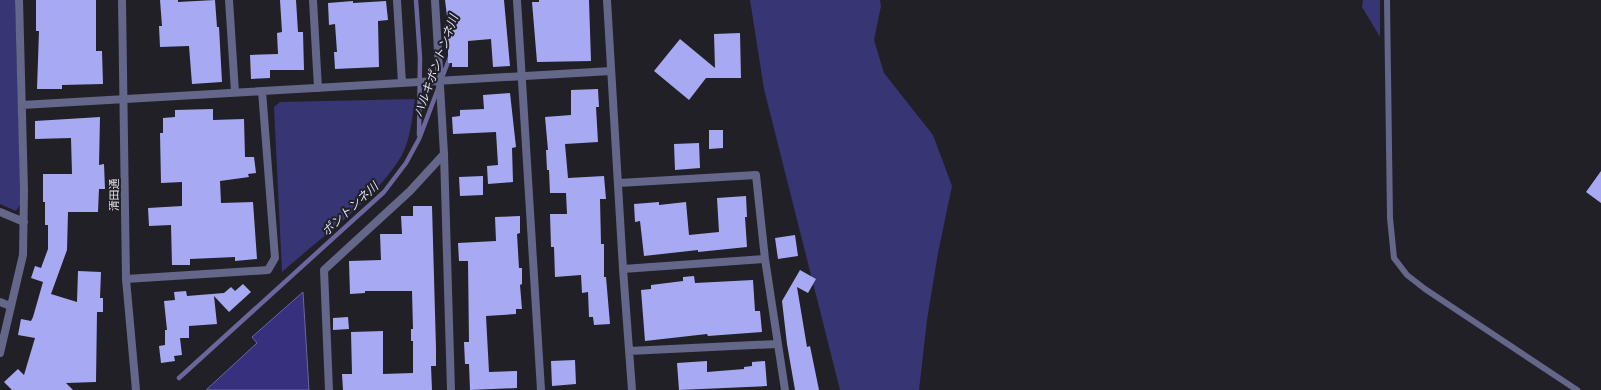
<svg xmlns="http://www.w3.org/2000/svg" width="1601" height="390" font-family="'Fira Sans','Noto Sans JP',sans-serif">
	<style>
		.green { fill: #373573 }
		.water { fill: #37307f; stroke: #6b669e }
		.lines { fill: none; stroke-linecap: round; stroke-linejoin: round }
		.stream { stroke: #6b669e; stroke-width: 4.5 }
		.building { fill: #a7aaf2 }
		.service { stroke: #64668a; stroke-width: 6 }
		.minor { stroke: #64668a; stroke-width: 8 }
		.tertiary { stroke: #64668a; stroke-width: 8 }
		.labels { text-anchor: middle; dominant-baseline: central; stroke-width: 4; stroke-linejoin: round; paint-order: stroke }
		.street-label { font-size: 11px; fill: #e4e4e8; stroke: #202026 }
		.water-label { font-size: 12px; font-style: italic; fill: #dddff7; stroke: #202026 }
	</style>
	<rect width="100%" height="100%" fill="#202026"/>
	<!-- green -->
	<path class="green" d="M 0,0 L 15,0 L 21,203 L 16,211 L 0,204 Z
		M 750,0 L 880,0 L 881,6 L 874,40 L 884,73 L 933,135 L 952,186 L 938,253 L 927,320 L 919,390 L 840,390 L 764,89 Z
		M 1363,0 L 1380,0 L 1380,37 L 1362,7 Z
		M 415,99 C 412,117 411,138 402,155 C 379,196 318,240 282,272 L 274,107 L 280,102 Z"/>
	<!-- water -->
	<path class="water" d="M 303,292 L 309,390 L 206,390 L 257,343 L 252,337 Z"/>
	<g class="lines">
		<!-- stream -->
		<path class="stream" d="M 416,0 L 420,58 L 419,135
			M 441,80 L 450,57
			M 179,378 L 384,192 L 406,163 L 419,139 L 438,89"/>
	</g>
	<!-- building -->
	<path class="building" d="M 36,0 L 96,0 L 96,51 L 102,51 L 103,84 L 62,85 L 62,89 L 37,89 L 39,31 L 36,31 Z
		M 160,0 L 178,0 L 178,2 L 215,0 L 217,27 L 219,27 L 222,82 L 192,84 L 189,46 L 160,47 L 159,26 L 162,26 Z
		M 280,0 L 296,0 L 298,32 L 303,32 L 304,70 L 270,70 L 270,78 L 251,79 L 250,55 L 278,54 L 277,33 L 282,32 Z
		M 445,0 L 504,0 L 510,66 L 493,67 L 491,39 L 468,41 L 468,67 L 452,67 L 452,63 L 448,63 L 448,39 L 446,39 L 445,24 L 448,24 Z
		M 539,0 L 589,0 L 591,61 L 537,62 L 532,2 L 539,2 Z
		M 353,1 L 353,3 L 386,1 L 388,20 L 378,21 L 379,67 L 335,69 L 334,52 L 337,52 L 335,24 L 329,25 L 328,3 Z
		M 740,33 L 741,78 L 706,78 L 689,100 L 654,71 L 680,39 L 715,68 L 714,34 Z
		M 598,89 L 599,107 L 596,107 L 598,142 L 565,144 L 568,178 L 604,176 L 606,199 L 600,199 L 601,244 L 604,244 L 604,277 L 606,277 L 610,324 L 594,325 L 593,317 L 589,317 L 588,292 L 582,293 L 581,275 L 555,277 L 554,247 L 551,247 L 550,214 L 567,214 L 566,193 L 550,193 L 549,170 L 547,170 L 546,150 L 548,150 L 545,117 L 571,115 L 571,90 Z
		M 510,93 L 516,147 L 512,148 L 513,182 L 488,184 L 487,166 L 498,165 L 496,132 L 453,134 L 452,117 L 460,116 L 460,110 L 484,109 L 483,95 Z
		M 213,109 L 213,120 L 244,119 L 245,157 L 254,157 L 256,173 L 248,174 L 249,177 L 220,181 L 221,203 L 253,202 L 257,259 L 235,261 L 235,257 L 190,259 L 190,265 L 172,265 L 171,225 L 149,226 L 148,208 L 182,206 L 182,182 L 161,183 L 160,133 L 163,133 L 163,118 L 175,117 L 175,110 Z
		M 100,117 L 99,165 L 104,164 L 105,189 L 99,189 L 98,212 L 68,212 L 67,250 L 51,294 L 77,302 L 78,271 L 101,272 L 100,298 L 103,298 L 103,312 L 97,312 L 96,382 L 66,383 L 73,390 L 12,390 L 4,382 L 18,369 L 24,375 L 35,338 L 18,335 L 21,319 L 31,321 L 33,317 L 43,282 L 31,278 L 35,266 L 41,268 L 48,249 L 48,225 L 45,225 L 45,202 L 43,202 L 43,174 L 72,174 L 71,138 L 35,139 L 35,121 Z
		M 709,130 L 723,130 L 723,148 L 709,149 Z
		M 699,143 L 700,168 L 675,170 L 674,144 Z
		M 1601,171 L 1601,203 L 1586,192 Z
		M 483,176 L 483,195 L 460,196 L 459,177 Z
		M 746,196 L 747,217 L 745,217 L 747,247 L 698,252 L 698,250 L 644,256 L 640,221 L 635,222 L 634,204 L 659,202 L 659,205 L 686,202 L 689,235 L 719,232 L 717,198 Z
		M 413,206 L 432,206 L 436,348 L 436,366 L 431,366 L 432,390 L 343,390 L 342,374 L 352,374 L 351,332 L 383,331 L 383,374 L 413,373 L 413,341 L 411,341 L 411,329 L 413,329 L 412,291 L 365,291 L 365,293 L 350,294 L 349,261 L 381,260 L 380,234 L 402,234 L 401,216 L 413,216 Z
		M 520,216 L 520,233 L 517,234 L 519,268 L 522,268 L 522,284 L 520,285 L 522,309 L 516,309 L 516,314 L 486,316 L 489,372 L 517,371 L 517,388 L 470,390 L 469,364 L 465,364 L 464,342 L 469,342 L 468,261 L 459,261 L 458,243 L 496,241 L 495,217 Z
		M 795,235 L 798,256 L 778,259 L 775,238 Z
		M 800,270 L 816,279 L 808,293 L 797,287 L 807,347 L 810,346 L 819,390 L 795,390 L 787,344 L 782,301 Z
		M 694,276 L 695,283 L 753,280 L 755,311 L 760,311 L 762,332 L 708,336 L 707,334 L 645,341 L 641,290 L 651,289 L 651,285 L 683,281 L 683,277 Z
		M 243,284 L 251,292 L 229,312 L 214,296 L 217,324 L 189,326 L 189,338 L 180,338 L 182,355 L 174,356 L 175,361 L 161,363 L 159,346 L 165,345 L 165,330 L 167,330 L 164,301 L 175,300 L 174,292 L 186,291 L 187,296 L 224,293 L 231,287 L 235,291 Z
		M 348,317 L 349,329 L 333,330 L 333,318 Z
		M 575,360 L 576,384 L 552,386 L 551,361 Z
		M 707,361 L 707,372 L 744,369 L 744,367 L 752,366 L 752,362 L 765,361 L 767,386 L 679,390 L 677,363 Z"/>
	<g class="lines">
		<!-- service -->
		<path class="service" d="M 1387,0 L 1390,218 L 1394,258 L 1407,275 L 1425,289 L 1577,390"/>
		<!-- minor -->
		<path class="minor" d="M 229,0 L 235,92
			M 313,0 L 318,88
			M 397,0 L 402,83
			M 435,0 L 444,154 L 451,390
			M 517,0 L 541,390
			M 607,0 L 623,269 L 632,390
			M 22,105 L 611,71
			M 619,183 L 756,175 L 765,259 L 785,390
			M 0,212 L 24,222
			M 623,269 L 765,259
			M 126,279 L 268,270 L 275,258 L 262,91
			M 0,302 L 10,306
			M 629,351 L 777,344
			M 0,353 L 23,255 L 24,190 L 19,0
			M 329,390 L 324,270 L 410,191 L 444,154"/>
		<!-- tertiary -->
		<path class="tertiary" d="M 122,0 L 126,279 L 136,390"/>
	</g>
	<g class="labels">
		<!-- street labels -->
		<g class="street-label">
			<text transform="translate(114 195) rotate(-90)">清田通</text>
		</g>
		<!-- water labels -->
		<g class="water-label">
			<text transform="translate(436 66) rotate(-70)">ハルキポントンネ川</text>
			<text transform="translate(350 209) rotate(-43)">ポントンネ川</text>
		</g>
	</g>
</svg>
